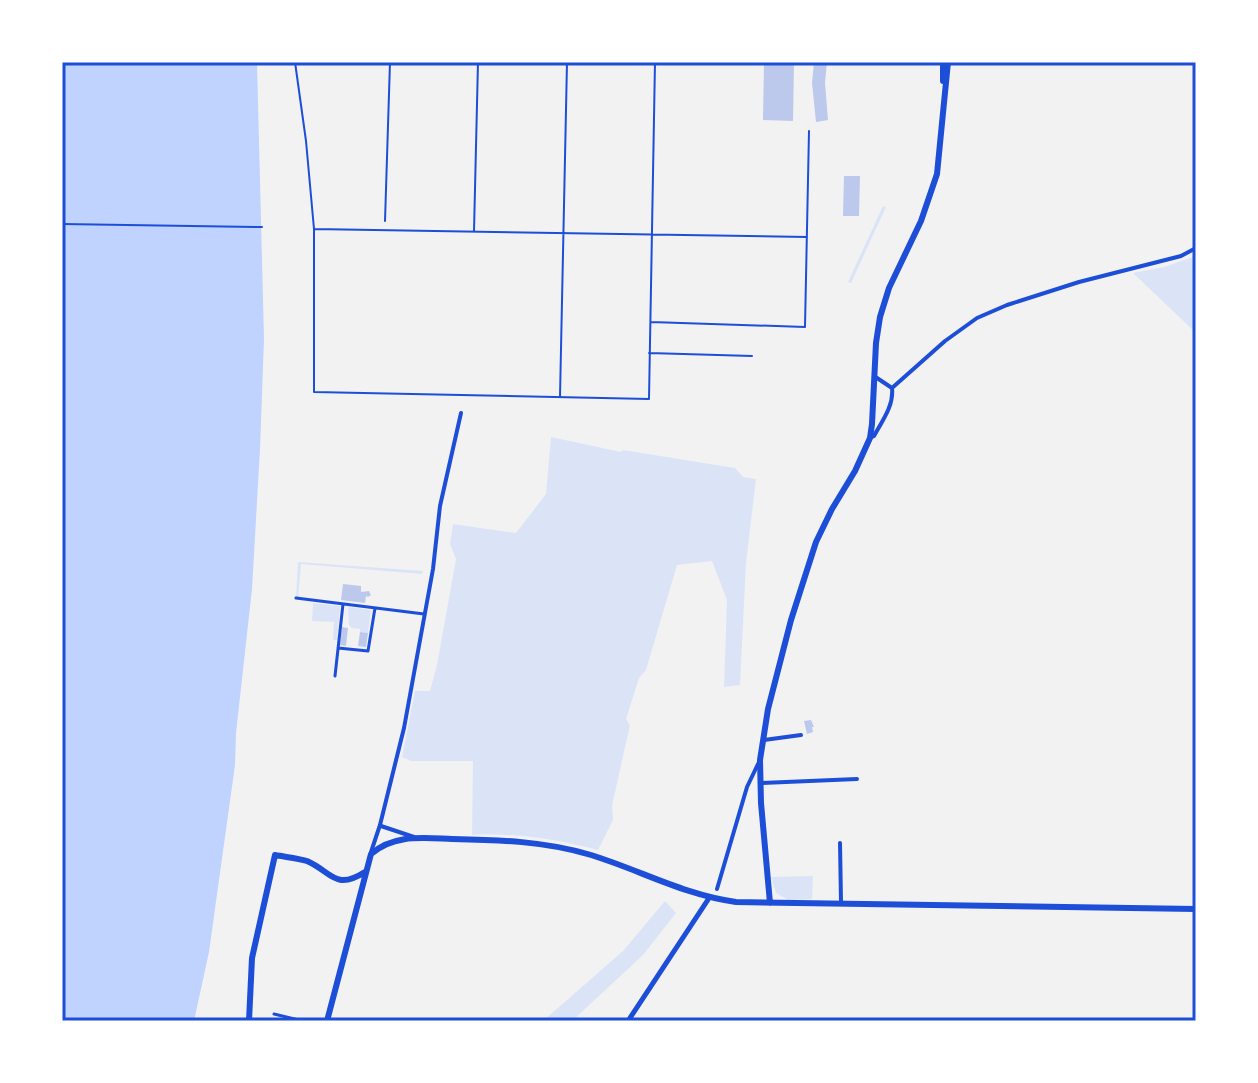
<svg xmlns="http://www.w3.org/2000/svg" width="1258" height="1083" font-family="'Fira Sans Condensed',sans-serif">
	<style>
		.green { fill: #dbe4f7 }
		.water { fill: #bfd3fe }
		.building { fill: #bdc9ec }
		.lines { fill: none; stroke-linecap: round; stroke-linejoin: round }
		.path { stroke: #1d4ed8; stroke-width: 2 }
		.service { stroke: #1d4ed8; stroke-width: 2 }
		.pedestrian { stroke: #1d4ed8; stroke-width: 3 }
		.minor { stroke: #1d4ed8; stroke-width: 4 }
		.tertiary { stroke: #1d4ed8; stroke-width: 5 }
		.secondary { stroke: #1d4ed8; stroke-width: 6 }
		.neatline { fill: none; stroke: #1d4ed8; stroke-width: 3 }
	</style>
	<rect width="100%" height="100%" fill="#f2f2f2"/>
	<!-- green -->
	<path class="green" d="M 883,206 L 886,207 L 851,283 L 848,282 Z
		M 1196,256 L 1196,333 L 1133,273 L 1164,267 Z
		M 551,437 L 621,452 L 623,450 L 735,468 L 743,477 L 756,479 L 746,563 L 740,685 L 724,687 L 727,600 L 712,561 L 677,565 L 646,670 L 639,678 L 626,719 L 630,725 L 612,806 L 613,820 L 598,850 C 554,839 518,833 472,835 L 473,761 L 411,761 L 402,757 L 415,691 L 430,691 L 437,665 L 456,559 L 450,544 L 453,524 L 516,533 L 546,494 Z
		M 298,562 L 423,571 L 422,574 L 301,564 L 298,599 L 296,598 Z
		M 313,603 L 340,606 L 337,640 L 333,640 L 334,622 L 312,621 Z
		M 348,607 L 371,610 L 368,633 L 360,632 L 360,629 L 351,628 L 351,626 L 349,626 Z
		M 813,876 L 812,899 L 788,900 L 776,893 L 771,877 Z
		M 665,901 L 676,913 L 643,955 L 572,1021 L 543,1021 L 623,951 Z"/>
	<!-- water -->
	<path class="water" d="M 62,62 L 257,62 L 264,339 L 260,449 L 252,589 L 236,733 L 235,765 L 209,952 L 194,1021 L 62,1021 Z"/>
	<!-- building -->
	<path class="building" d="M 764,62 L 794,62 L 793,121 L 763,120 Z
		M 814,62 L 827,62 L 825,83 L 828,120 L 816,122 L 812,83 Z
		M 844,176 L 860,176 L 859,216 L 843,216 Z
		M 343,584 L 361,586 L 361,592 L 369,591 L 371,595 L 368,597 L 366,596 L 365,603 L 341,600 Z
		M 342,627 L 348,628 L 346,646 L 340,645 Z
		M 360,632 L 368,633 L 366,647 L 358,646 Z
		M 811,720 L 814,727 L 812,727 L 813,732 L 807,734 L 804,721 Z"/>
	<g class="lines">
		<!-- path -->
		<path class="path" d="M 62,224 L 262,227"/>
		<!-- service -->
		<path class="service" d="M 295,62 L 306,141 L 314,229 L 314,392 L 649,399 L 655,62
			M 385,221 L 390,62
			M 314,229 L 807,237
			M 474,231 L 478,62
			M 651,322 L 805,327 L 809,131
			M 649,353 L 752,356
			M 560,397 L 567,62"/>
		<!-- pedestrian -->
		<path class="pedestrian" d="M 296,598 L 424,614
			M 338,648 L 368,651 L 375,608
			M 335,676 L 343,604
			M 274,1014 L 303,1021"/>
		<!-- minor -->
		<path class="minor" d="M 874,376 L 892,388
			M 872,437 L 874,436 C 882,421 894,406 892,388 L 945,341 L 977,318 L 1007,305 L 1079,282 L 1181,256 L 1196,248
			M 764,740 L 801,735
			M 760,783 L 857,779
			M 381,826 L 414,837
			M 840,843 L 841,902
			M 371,852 L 380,825 L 404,728 L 433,569 L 440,506 L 461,413
			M 717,889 L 747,787 L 759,762"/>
		<!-- tertiary -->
		<path class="tertiary" d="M 628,1021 L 709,898"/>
		<!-- secondary -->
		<path class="secondary" d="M 943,81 L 943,62
			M 770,903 L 761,803 L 760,760 L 768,709 L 791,620 L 816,542 L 832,509 L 855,471 L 870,438 L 872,424 L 876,343 L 880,317 L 889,288 L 921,221 L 937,174 L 948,62
			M 249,1021 L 252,958 L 275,855 C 285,857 297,858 307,861 C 332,872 335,891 365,872
			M 327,1021 L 371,854 C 394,834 422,838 452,839 C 499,840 545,841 591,855 C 640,870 684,895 736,902 L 1196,909"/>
	</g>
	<!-- border -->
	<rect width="1258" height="1083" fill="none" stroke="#ffffff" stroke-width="128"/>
	<rect x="64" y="64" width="1130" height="955" class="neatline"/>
</svg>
